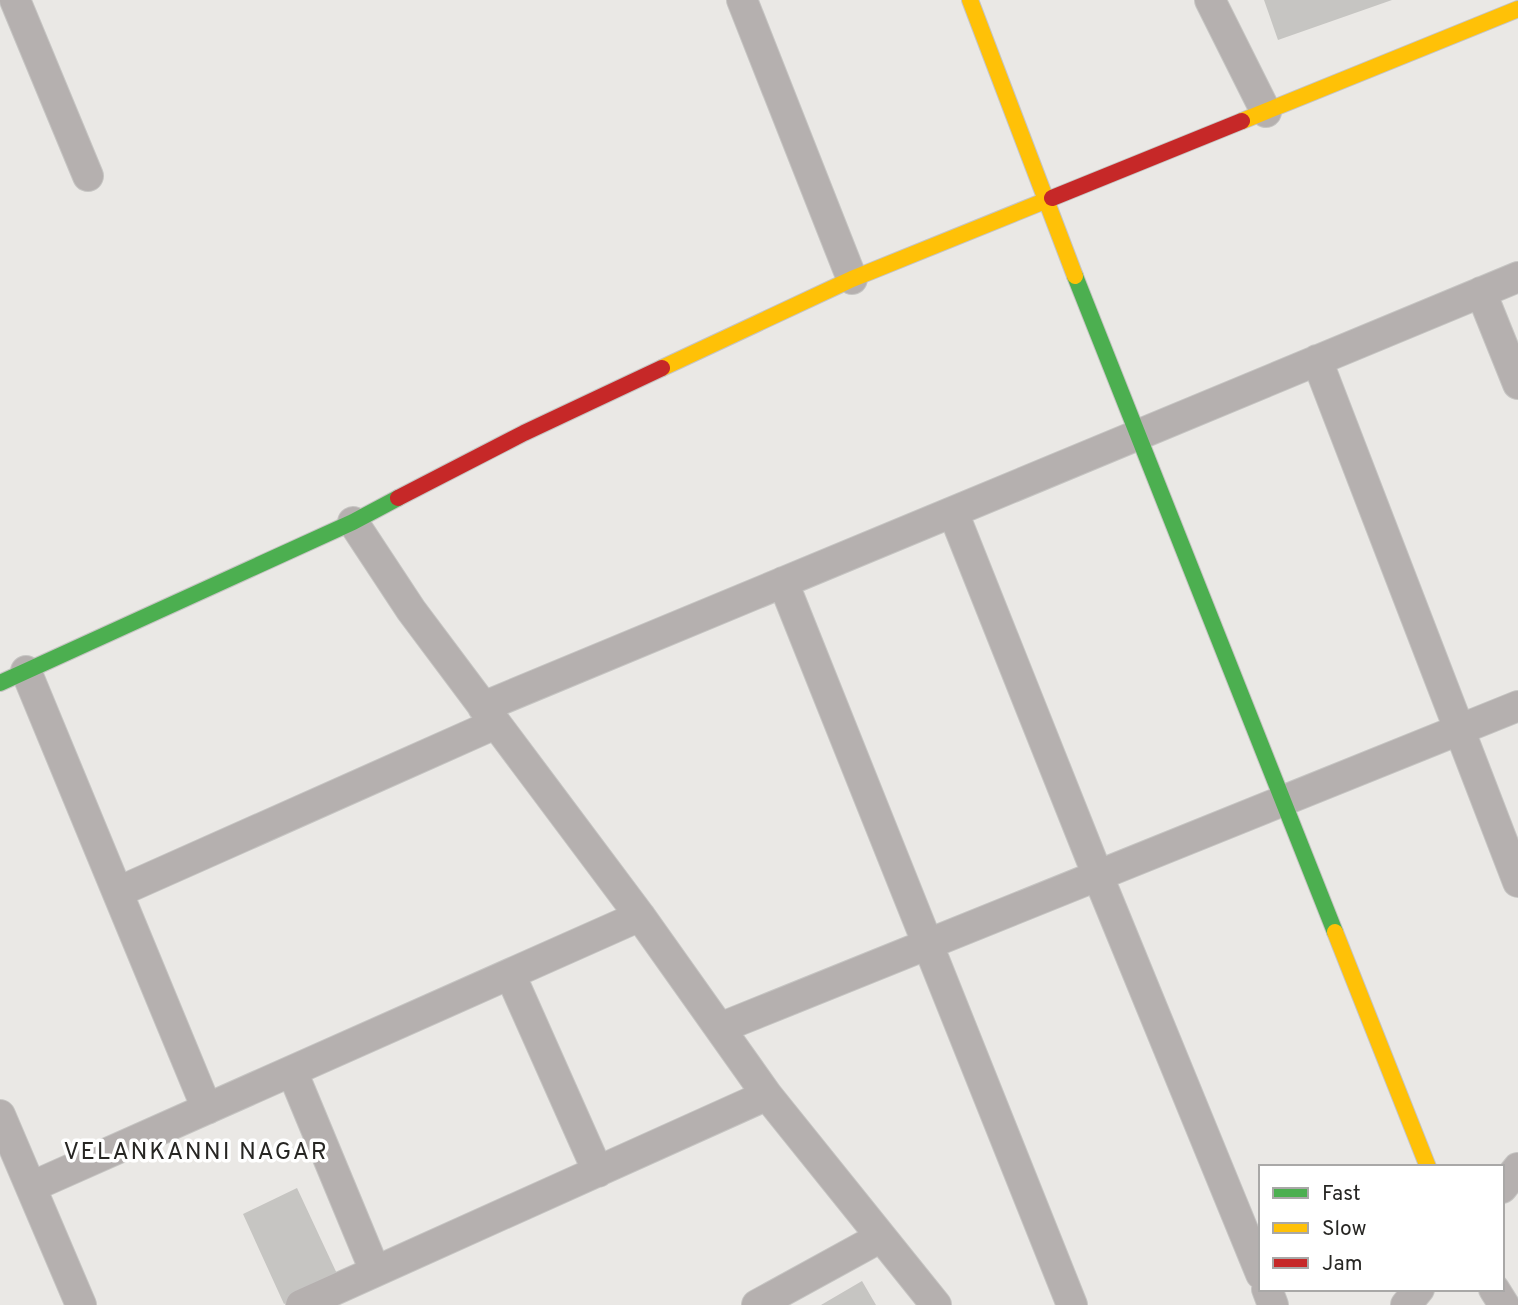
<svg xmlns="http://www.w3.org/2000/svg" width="1518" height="1305" font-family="Overpass,sans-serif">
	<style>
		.building { fill: #c6c5c2 }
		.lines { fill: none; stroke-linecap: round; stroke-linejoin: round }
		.street-casing { stroke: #c6c5c3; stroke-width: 32 }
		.fast-casing { stroke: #c6c5c3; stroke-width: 18 }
		.slow-casing { stroke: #c6c5c3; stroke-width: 18 }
		.jam-casing { stroke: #c6c5c3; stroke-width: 18 }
		.street { stroke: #b5b0af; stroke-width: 30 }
		.fast { stroke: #4caf50; stroke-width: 16 }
		.slow { stroke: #ffc107; stroke-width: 16 }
		.jam { stroke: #c62828; stroke-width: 16 }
		.labels { text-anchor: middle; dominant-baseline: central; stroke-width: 7; stroke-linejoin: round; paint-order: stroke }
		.neighbourhood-label { font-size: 24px; letter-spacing: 2px; fill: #272623; stroke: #fff }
	</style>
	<rect width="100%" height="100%" fill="#eae8e5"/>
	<!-- building -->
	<path class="building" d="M 1264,0 L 1392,0 L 1278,40 Z
		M 297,1188 L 339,1278 L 284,1304 L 243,1214 Z
		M 862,1281 L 876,1305 L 821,1305 Z"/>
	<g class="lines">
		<!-- street casing -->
		<g class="street-casing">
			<path id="street" d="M 15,0 L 88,176
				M 742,0 L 852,279
				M 1210,0 L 1266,112
				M 1481,292 L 1518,384
				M 1317,360 L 1518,882
				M 953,512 L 1098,876 L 1261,1274
				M 353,522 L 411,610 L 640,916 L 767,1095 L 936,1305
				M 783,582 L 1072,1305
				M 26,671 L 207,1109
				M 483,707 L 1518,277
				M 118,892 L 495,724
				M 510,974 L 598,1172
				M 720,1028 L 1518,706
				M 292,1071 L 375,1271
				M 0,1115 L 81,1305
				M 31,1187 L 640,916
				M 1502,1188 L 1518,1168
				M 1267,1289 L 1273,1305
				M 1494,1289 L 1504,1305
				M 301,1305 L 767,1095
				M 757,1305 L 881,1237
				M 1406,1305 L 1419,1289"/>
		</g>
		<!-- fast casing -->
		<g class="fast-casing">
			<path id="fast" d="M 1075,276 L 1335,932
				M 0,683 L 353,522 L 398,498"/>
		</g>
		<!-- slow casing -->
		<g class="slow-casing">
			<path id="slow" d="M 970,0 L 1075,276
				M 1242,121 L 1518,9
				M 662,368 L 852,279 L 1052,198
				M 1335,932 L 1428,1167"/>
		</g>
		<!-- jam casing -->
		<g class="jam-casing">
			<path id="jam" d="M 1052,198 L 1242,121
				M 398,498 L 524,433 L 662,368"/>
		</g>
		<!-- street -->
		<use href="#street" class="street"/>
		<!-- fast -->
		<use href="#fast" class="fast"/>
		<!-- slow -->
		<use href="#slow" class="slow"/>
		<!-- jam -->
		<use href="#jam" class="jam"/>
	</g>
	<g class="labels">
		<!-- neighbourhood labels -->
		<g class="neighbourhood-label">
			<text x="196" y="1153">VELANKANNI NAGAR</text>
		</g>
	</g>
	<!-- legend -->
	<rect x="1259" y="1165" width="245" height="126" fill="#ffffff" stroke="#a9a8a7" stroke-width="2"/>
	<rect x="1273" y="1188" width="35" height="10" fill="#4caf50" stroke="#a9a8a7" stroke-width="2"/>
	<text x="1322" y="1200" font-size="21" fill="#272623">Fast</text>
	<rect x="1273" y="1223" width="35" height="10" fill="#ffc107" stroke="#a9a8a7" stroke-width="2"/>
	<text x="1322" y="1235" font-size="21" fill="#272623">Slow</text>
	<rect x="1273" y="1258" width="35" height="10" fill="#c62828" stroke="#a9a8a7" stroke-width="2"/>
	<text x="1322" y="1270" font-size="21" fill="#272623">Jam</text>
</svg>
